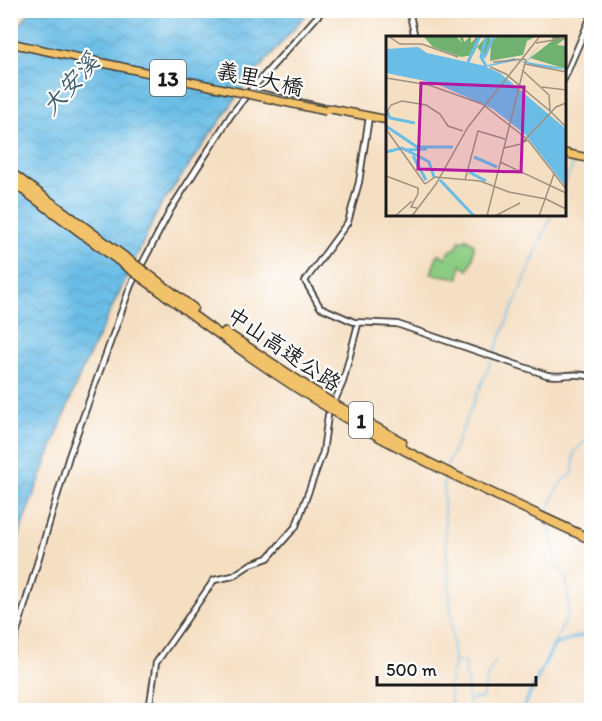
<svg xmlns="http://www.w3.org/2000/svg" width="602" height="721" font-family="Itim,'LXGW WenKai TC',sans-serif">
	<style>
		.grass { fill: #8bcc83; stroke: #547450; stroke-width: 1.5 }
		.water { fill: url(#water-waves); stroke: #436c81; stroke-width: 1.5 }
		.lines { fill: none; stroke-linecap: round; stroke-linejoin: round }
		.stream { stroke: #6abde6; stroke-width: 1.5 }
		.canal { stroke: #6abde6; stroke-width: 3 }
		.minor-casing { stroke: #3d3935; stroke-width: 8 }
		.major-casing { stroke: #3d3935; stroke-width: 10 }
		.highway-casing { stroke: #3d3935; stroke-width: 11 }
		.minor { stroke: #fff; stroke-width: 4.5 }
		.major { stroke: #f2c26a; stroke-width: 7 }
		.highway { stroke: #f2c26a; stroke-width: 8 }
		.major-bridge-casing { stroke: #3d3935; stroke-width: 10; stroke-linecap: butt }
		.highway-bridge-casing { stroke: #3d3935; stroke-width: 11; stroke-linecap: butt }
		.major-bridge { stroke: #f2c26a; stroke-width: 7 }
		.highway-bridge { stroke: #f2c26a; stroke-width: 8 }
		.labels { text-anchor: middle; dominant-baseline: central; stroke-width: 4.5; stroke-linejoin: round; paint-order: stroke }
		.shield { fill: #fff; stroke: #606060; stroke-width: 1.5 }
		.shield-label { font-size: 21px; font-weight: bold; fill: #1c1c1c }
		.street-label { font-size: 22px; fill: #1c1c1c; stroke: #fff }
		.water-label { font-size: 24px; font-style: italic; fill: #3b5c6d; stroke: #fff }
		.inset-river { fill: none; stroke: #6abde6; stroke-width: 3 }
		.inset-road { fill: none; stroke: #9e9180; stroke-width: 1.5 }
		.view { fill: #b5179e; fill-opacity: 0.15; stroke: #b5179e; stroke-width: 3 }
		.inset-edge { fill: none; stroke: #1c1c1c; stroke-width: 3 }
	</style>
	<defs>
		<pattern id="water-waves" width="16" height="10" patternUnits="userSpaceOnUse" patternTransform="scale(1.5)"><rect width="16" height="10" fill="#6abde6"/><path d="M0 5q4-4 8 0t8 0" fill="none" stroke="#5ba2c5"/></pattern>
	</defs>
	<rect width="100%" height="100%" fill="#fff"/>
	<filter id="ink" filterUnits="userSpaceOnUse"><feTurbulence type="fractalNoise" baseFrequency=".0167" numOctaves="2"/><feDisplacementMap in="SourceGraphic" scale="12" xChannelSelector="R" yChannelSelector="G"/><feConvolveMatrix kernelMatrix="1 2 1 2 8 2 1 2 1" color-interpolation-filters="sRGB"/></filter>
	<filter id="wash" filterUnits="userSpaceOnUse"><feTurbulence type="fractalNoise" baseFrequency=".008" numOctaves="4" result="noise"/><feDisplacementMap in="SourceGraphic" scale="24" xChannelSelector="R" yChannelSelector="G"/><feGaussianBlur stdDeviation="1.35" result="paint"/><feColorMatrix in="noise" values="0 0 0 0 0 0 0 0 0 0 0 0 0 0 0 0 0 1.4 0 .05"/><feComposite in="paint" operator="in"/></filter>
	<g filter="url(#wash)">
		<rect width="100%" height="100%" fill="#f5dfc3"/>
		<!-- grass -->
		<path class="grass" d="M 466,238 L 474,244 L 473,258 L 468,270 L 461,265 L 459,278 L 431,274 L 438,253 L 446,258 L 449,252 L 458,246 L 459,240 L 466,240 Z"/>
		<!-- water -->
		<path class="water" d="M 30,11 L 309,11 L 246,84 L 160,207 L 79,377 L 23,523 L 11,564 L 11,38 Z"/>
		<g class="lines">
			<!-- stream -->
			<path class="stream" d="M 564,185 L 575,161
				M 493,355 L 552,214
				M 446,468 L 492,359
				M 444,473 L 444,508 L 454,664 L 449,686 L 452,710
				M 547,515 C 551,501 558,479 573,474 L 574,452 L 592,435
				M 545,523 L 551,533 L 556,565 L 566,577 L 569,611 L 554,645
				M 455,662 L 465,663 L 470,710
				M 471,699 L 482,698 L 488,674 L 496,660"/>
			<!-- canal -->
			<path class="canal" d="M 10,633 L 12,633
				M 522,710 L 554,645 L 592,632"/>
		</g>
	</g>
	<g filter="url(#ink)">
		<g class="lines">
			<!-- minor casing -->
			<g class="minor-casing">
				<path id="minor" d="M 409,10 L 415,38
					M 564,79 L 592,14
					M 250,91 L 326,108
					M 369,117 L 359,182 L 348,222 L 305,281 L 320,307 L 354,322 L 397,324 L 547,375 C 563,378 574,371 592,377
					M 336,398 L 343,382 L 358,324
					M 10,655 L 69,456 L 131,285 L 171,209 L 231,115 L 250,91 L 323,10
					M 149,710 L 156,663 L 214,580 L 233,576 L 251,564 L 268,558 L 296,526 L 323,452 L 328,415"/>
			</g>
			<!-- major casing -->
			<g class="major-casing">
				<path id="major" d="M 326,108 L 388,120
					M 564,153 L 592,159"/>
			</g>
			<!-- highway casing -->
			<g class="highway-casing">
				<path id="highway" d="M 149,275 L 193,308
					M 145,280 C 209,327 271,374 339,414 C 420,462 507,500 592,540
					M 225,332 L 332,403 L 402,442"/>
			</g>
			<!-- minor -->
			<use href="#minor" class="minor"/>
			<!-- major -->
			<use href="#major" class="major"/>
			<!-- highway -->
			<use href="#highway" class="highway"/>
			<!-- major-bridge casing -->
			<g class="major-bridge-casing">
				<path id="major-bridge" d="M 10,43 L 326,111"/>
			</g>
			<!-- highway-bridge casing -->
			<g class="highway-bridge-casing">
				<path id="highway-bridge" d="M 10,172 L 149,275
					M 10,180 L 145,280"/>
			</g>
			<!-- major-bridge -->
			<use href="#major-bridge" class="major-bridge"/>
			<!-- highway-bridge -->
			<use href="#highway-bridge" class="highway-bridge"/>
		</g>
	</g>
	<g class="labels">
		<!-- shield labels -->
		<g class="shield">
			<rect x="150" y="60" width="36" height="36" rx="4.5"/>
			<rect x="349" y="402" width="24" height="36" rx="4.5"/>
		</g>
		<g class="shield-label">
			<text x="168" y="78">13</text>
			<text x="361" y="420">1</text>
		</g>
		<!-- street labels -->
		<g class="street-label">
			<text transform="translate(260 79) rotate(12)">義里大橋</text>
			<text transform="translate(284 349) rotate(34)">中山高速公路</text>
		</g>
		<!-- water labels -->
		<g class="water-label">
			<text transform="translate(70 84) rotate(-48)">大安溪</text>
		</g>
	</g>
	<!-- overview -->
	<g transform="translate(386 36)">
		<rect width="180" height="180" fill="#f5dfc3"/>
		<path d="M 37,0 L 70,0 L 76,7 L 73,0 L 77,0 L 78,6 L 85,0 L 85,7 L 91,0 L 91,11 L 101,0 L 104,0 L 105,7 L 111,0 L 149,1 L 141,5 L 137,19 L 104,25 L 105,9 L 99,21 L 91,11 L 87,19 L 75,21 L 47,11 ZM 165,0 L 180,2 L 171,9 L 180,10 L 180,33 L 144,22 L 167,4 Z" fill="#70b071"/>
		<path d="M 155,7 L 141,26 L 172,31 L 180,34 L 147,30 L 132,24 L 100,31 L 114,37 L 180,93 L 180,151 L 139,98 L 107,73 L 49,47 L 0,37 L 0,13 L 32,11 L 41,17 L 99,30 L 128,22 L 140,26 Z" fill="#6abde6"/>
		<path class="inset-river" d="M 98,22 L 108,0M 82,26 L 94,0M 100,30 L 95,21 L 100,1M 0,73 L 4,82 L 29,87M 0,90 L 31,111 L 67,111M 19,114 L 41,113M 0,116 L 16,112 L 36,122 L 43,126 L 48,141M 27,120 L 40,144M 88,121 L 111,131M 83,136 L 100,145M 54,144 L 88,180"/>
		<path class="inset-road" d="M 2,0 L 14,8 L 36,8 L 72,21M 150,7 L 180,2M 107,26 L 139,23M 139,28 L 180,36M 104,31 L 120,38 L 164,75M 136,34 L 163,59 L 164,75 L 180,91M 0,42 L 43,49 L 96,68 L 140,102 L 135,108M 156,51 L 180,54M 0,78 L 5,69 L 16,65 L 40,69 L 54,78 L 62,90 L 77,95M 0,93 L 39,148M 138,106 L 142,104 L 180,153M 118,112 L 135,108 L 170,71 L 180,67M 114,126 L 180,157M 0,140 L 32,152 L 32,158M 79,144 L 92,95 L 119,103M 39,148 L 49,141 L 94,145 L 123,156 L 160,163 L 180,173M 31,172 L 25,171 L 32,158M 9,180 L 26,165M 26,180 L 50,148 L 82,91 L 154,0M 101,180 L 140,23M 109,180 L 134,167M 153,180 L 168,138"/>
		<path class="view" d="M 35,47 L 138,51 L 135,136 L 32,133 Z"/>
		<rect width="180" height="180" class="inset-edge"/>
	</g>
	<!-- margin -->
	<rect width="602" height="721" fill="none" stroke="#fff" stroke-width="36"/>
	<!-- scale -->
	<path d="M377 676v9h159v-9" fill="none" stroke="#1c1c1c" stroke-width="3"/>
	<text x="386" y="676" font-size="18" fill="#1c1c1c" stroke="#ffffff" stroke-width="4.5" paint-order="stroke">500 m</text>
</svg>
